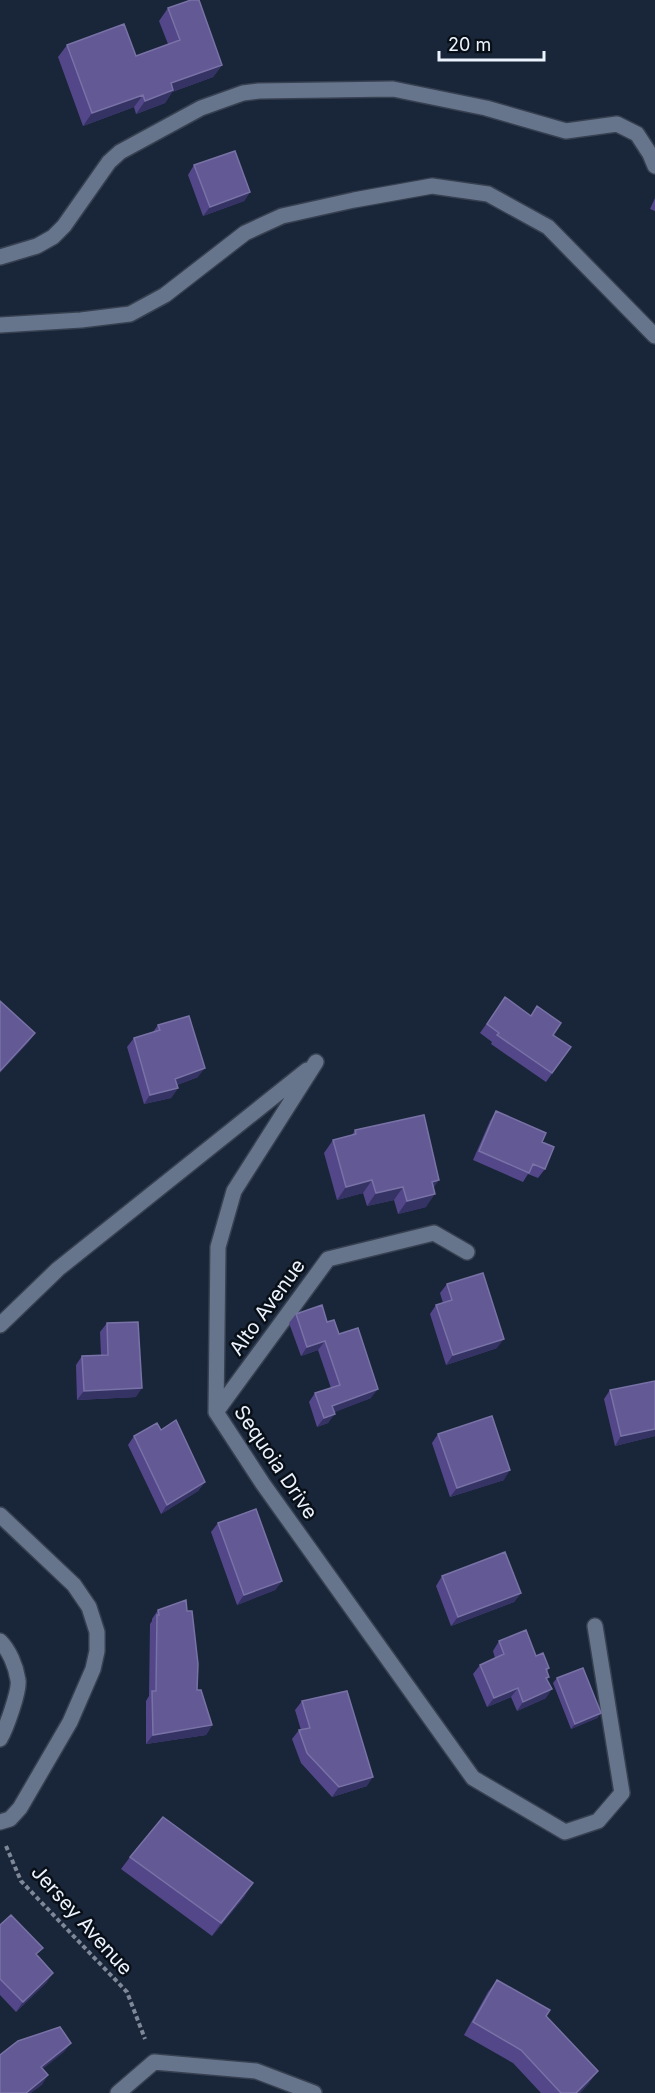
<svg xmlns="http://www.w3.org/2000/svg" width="655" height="2093" font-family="Inter,sans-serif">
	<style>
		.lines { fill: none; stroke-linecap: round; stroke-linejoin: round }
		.service-casing { stroke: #374051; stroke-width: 18 }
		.minor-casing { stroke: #374051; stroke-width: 18 }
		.path { stroke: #7e8898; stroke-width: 4; stroke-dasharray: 4.5 3; stroke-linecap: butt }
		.service { stroke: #66758c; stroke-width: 15 }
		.minor { stroke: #66758c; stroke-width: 15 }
		.wall { fill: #534789 }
		.shaded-wall { fill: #353264 }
		.building { fill: #635995; stroke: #7872a6; stroke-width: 1.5 }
		.labels { text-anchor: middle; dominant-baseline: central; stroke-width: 5; stroke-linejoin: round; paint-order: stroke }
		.street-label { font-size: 20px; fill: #ecf3fe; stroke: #090f17 }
	</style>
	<rect width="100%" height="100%" fill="#192639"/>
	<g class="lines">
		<!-- service casing -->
		<g class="service-casing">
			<path id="service" d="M 0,257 L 37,246 L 53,237 L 64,226 L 109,162 L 120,152 L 201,108 L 243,93 L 259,91 L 393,89 L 486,108 L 566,131 L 617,124 L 637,134 L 650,154 L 655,166
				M 0,325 L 81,320 L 130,314 L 165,295 L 245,233 L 282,216 L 354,200 L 432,186 L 488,194 L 548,227 L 655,336"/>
		</g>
		<!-- minor casing -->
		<g class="minor-casing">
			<path id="minor" d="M 316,1062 L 234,1191 L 218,1247 L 216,1412 L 263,1484 L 473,1778 L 565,1832 L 598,1821 L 622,1793 L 595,1626
				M 0,1325 L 58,1269 L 307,1070
				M 216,1412 L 328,1259 L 434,1233 L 467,1252
				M 0,1515 L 74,1585 L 89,1607 L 97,1632 L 97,1651 L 93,1669 L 70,1722 L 20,1808 L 10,1819 L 0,1822
				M 0,1641 C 9,1650 16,1666 18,1680 C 20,1690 6,1729 0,1739
				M 118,2093 L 154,2062 L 256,2071 L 314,2093"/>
		</g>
		<!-- path -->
		<path class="path" d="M 6,1846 L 21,1881 L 127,1992 L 145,2039"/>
		<!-- service -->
		<use href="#service" class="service"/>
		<!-- minor -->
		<use href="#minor" class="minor"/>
	</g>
	<!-- wall -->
	<path class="wall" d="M 168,8 L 222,65 L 213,77 L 172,92 L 165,103 L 136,114 L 134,107 L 83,126 L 58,57 L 67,45 L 136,56 L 168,44 L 159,21 Z
		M 194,165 L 250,192 L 244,201 L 203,216 L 188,175 Z
		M 655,198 L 655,211 L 650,209 Z
		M 505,997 L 553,1035 L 571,1047 L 546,1082 L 491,1044 L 492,1042 L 480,1033 Z
		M 158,1025 L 198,1077 L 177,1085 L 178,1088 L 171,1098 L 144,1104 L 127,1047 L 134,1038 L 153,1032 Z
		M 496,1111 L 542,1142 L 545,1169 L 538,1178 L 528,1174 L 523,1182 L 473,1160 L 490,1121 Z
		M 355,1130 L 433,1188 L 426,1207 L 398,1214 L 394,1200 L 367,1206 L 363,1193 L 337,1200 L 324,1153 L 333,1140 L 352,1135 Z
		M 447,1284 L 497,1348 L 446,1365 L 430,1314 L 436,1305 L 443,1303 L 440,1293 Z
		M 296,1314 L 327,1322 L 339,1334 L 371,1398 L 334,1412 L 328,1423 L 317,1427 L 309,1402 L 315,1393 L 331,1388 L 318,1350 L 301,1356 L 289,1323 Z
		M 107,1323 L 136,1397 L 77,1400 L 76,1365 L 82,1356 L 101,1355 L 100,1332 Z
		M 610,1390 L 655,1436 L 615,1446 L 604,1399 Z
		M 161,1430 L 205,1482 L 198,1491 L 161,1514 L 128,1445 L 134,1436 Z
		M 438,1434 L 504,1480 L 450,1497 L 432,1443 Z
		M 218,1523 L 282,1581 L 275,1590 L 237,1605 L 211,1532 Z
		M 442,1576 L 521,1593 L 514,1602 L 451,1626 L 436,1586 Z
		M 158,1610 L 212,1725 L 206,1735 L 146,1744 L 146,1701 L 149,1696 L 150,1624 L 152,1621 L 152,1619 Z
		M 499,1641 L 536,1656 L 549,1668 L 547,1672 L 549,1677 L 547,1679 L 546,1698 L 517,1711 L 511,1697 L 487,1707 L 473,1674 L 480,1665 L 495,1658 L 493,1651 Z
		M 557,1678 L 601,1713 L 597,1718 L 571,1729 L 553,1683 Z
		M 302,1701 L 367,1786 L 332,1797 L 301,1763 L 292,1739 L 299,1730 L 301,1730 L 295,1710 Z
		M 130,1857 L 245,1896 L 212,1936 L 121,1869 Z
		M 0,1925 L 47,1982 L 16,2012 L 0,1995 Z
		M 497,1980 L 546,2016 L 589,2083 L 580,2093 L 541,2093 L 513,2063 L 464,2035 L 488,1992 Z"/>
	<!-- shaded-wall -->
	<path class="shaded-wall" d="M 222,65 L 213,77 L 172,92 L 165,103 L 136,114 L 145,101 L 171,83 Z
		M 143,95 L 134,107 L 83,126 L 92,113 Z
		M 250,192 L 244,201 L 203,216 L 210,207 Z
		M 35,1033 L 28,1043 L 0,1073 L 0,1071 Z
		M 205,1068 L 198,1077 L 169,1088 L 175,1079 Z
		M 178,1088 L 171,1098 L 144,1104 L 150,1095 Z
		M 372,1180 L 363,1193 L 337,1200 L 346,1187 Z
		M 439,1180 L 430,1193 L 432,1182 Z
		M 403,1187 L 394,1200 L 367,1206 L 376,1193 Z
		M 435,1194 L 426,1207 L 398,1214 L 407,1201 Z
		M 504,1339 L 497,1348 L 446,1365 L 453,1355 Z
		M 325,1341 L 318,1350 L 301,1356 L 307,1347 Z
		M 142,1388 L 136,1397 L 77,1400 L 84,1391 Z
		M 378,1389 L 371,1398 L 325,1416 L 332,1406 Z
		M 335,1414 L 328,1423 L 317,1427 L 324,1418 Z
		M 655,1429 L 655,1436 L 615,1446 L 621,1436 Z
		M 510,1470 L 504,1480 L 450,1497 L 457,1488 Z
		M 205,1482 L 198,1491 L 161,1514 L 167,1505 Z
		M 282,1581 L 275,1590 L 237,1605 L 244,1595 Z
		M 521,1593 L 514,1602 L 451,1626 L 458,1617 Z
		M 518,1688 L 511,1697 L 487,1707 L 494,1698 Z
		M 552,1689 L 546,1698 L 517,1711 L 523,1702 Z
		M 601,1713 L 597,1718 L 571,1729 L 575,1724 Z
		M 212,1725 L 206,1735 L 146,1744 L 153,1735 Z
		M 373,1777 L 367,1786 L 332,1797 L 339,1787 Z
		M 253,1883 L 245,1896 L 212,1936 L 221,1923 Z
		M 53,1973 L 47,1982 L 16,2012 L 23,2002 Z
		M 71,2043 L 64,2052 L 34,2076 L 41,2067 Z
		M 598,2071 L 589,2083 L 580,2093 L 576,2093 Z
		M 48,2075 L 42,2085 L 31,2093 L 26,2093 Z"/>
	<!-- building -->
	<path class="building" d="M 191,0 L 199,0 L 222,65 L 171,83 L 173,90 L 145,101 L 143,95 L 92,113 L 67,45 L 124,24 L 136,56 L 180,40 L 168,8 Z
		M 235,151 L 250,192 L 210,207 L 194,165 Z
		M 505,997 L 531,1016 L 537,1006 L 561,1023 L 553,1035 L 571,1047 L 552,1073 L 497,1035 L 499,1033 L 487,1024 Z
		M 0,1001 L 35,1033 L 0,1071 Z
		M 189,1016 L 205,1068 L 175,1079 L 178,1088 L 150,1095 L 134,1038 L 160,1030 L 158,1025 Z
		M 496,1111 L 546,1133 L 542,1142 L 554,1147 L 545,1169 L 533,1164 L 529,1173 L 479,1151 Z
		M 424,1115 L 439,1180 L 432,1182 L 435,1194 L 407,1201 L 403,1187 L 376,1193 L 372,1180 L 346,1187 L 333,1140 L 356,1134 L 355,1130 Z
		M 483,1273 L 504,1339 L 453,1355 L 436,1305 L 452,1300 L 447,1284 Z
		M 322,1305 L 327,1322 L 334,1320 L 339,1334 L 358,1328 L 378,1389 L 332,1406 L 335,1414 L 324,1418 L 315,1393 L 340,1385 L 325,1341 L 307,1347 L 296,1314 Z
		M 138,1322 L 142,1388 L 84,1391 L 82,1356 L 108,1355 L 107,1323 Z
		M 655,1381 L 655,1429 L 621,1436 L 610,1390 Z
		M 492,1416 L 510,1470 L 457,1488 L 438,1434 Z
		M 176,1420 L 205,1482 L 167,1505 L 134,1436 L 157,1423 L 161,1430 Z
		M 256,1509 L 282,1581 L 244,1595 L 218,1523 Z
		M 505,1552 L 521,1593 L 458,1617 L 442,1576 Z
		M 186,1600 L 187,1611 L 192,1611 L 198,1664 L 197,1690 L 201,1690 L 212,1725 L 153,1735 L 152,1691 L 156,1691 L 157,1615 L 159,1615 L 158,1610 Z
		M 526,1630 L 536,1656 L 543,1653 L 549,1668 L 546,1669 L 549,1677 L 546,1678 L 552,1689 L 523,1702 L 518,1688 L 494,1698 L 480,1665 L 504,1654 L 499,1641 Z
		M 583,1668 L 601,1713 L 575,1724 L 557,1678 Z
		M 347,1691 L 373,1777 L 339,1787 L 307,1753 L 299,1730 L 310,1728 L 302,1701 Z
		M 163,1817 L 253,1883 L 221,1923 L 130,1857 Z
		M 11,1915 L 43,1948 L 36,1954 L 53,1973 L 23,2002 L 0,1979 L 0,1925 Z
		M 497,1980 L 550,2010 L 546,2016 L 598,2071 L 576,2093 L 561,2093 L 521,2050 L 473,2022 Z
		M 60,2027 L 71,2043 L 41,2067 L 48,2075 L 26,2093 L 0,2093 L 0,2055 L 18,2041 Z"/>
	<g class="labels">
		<!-- street labels -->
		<g class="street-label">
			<text transform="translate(267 1307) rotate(-54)">Alto Avenue</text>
			<text transform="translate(276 1462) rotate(56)">Sequoia Drive</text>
			<text transform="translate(82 1920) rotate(48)">Jersey Avenue</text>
		</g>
	</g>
	<!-- scale -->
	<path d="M439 51v9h105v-9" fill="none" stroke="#ecf3fe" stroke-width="3"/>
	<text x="448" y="51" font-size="18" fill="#ecf3fe" stroke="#090f17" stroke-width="4.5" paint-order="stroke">20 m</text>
</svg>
